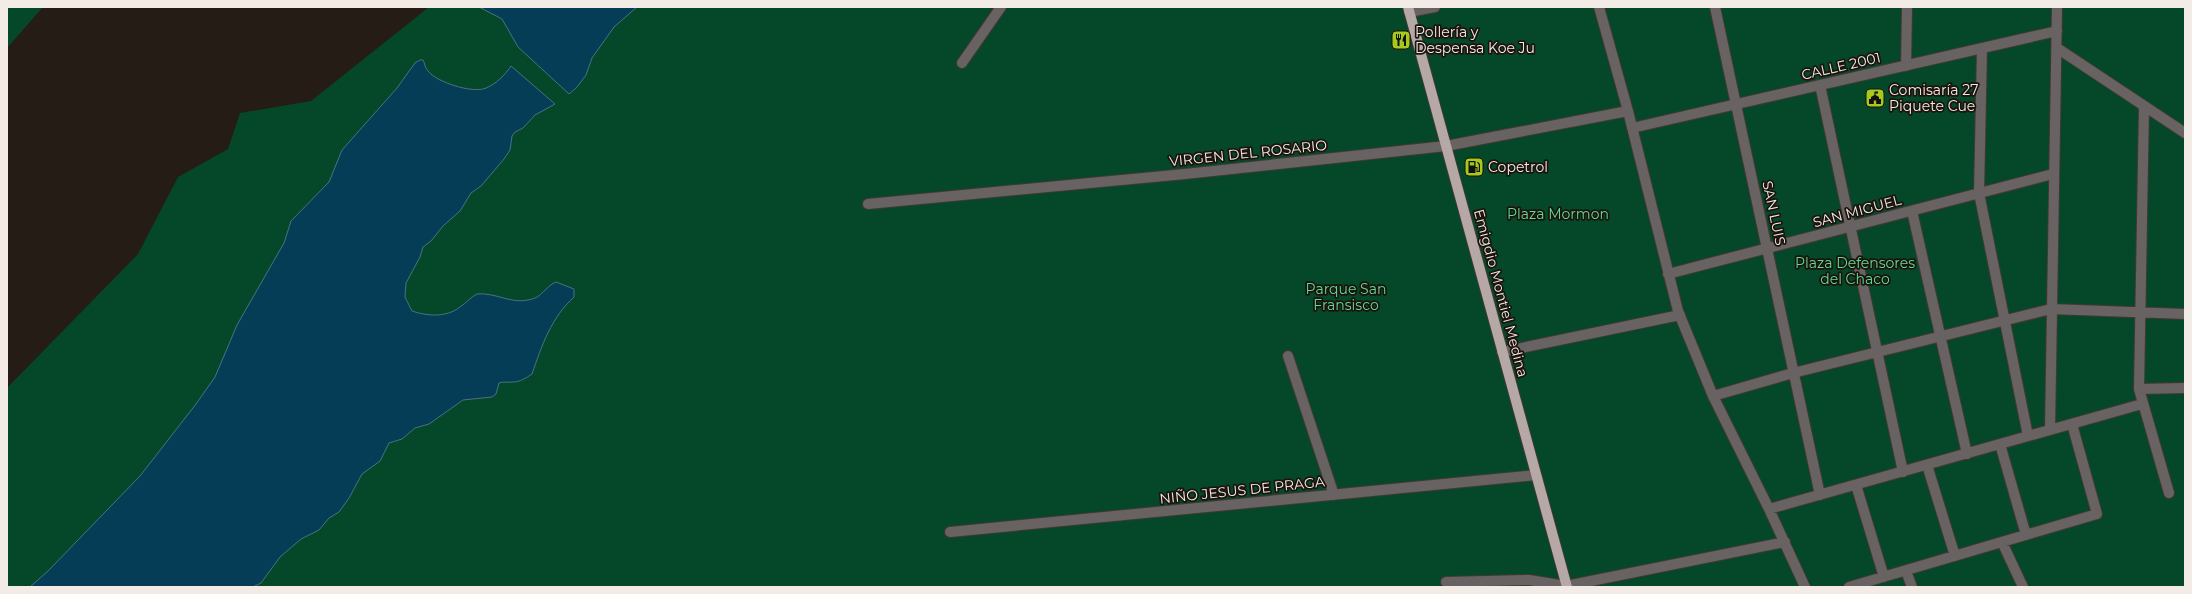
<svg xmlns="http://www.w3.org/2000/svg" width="2192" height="594" font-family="Montserrat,sans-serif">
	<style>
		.green { fill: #054729 }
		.water { fill: #053d57; stroke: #4c7182 }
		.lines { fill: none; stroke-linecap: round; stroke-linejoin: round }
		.minor-casing { stroke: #423932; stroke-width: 12 }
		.primary-casing { stroke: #423932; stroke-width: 12 }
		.minor { stroke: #696262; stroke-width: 10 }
		.primary { stroke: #b7a8a8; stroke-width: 10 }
		.labels { text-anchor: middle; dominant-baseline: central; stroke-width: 3.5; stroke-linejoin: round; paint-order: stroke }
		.poi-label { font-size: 14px; fill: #f2ebe6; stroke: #1c130c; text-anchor: start }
		.street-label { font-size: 14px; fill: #f2ebe6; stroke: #1c130c }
		.park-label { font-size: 14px; fill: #61da97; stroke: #1c130c }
	</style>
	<rect width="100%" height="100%" fill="#251c15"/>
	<!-- green -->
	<path class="green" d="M 7,7 L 43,7 L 7,48 Z
		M 429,7 L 2185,7 L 2185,587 L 7,587 L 7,388 L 138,254 L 178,177 L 228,149 L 240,113 L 311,101 Z"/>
	<!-- water -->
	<path class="water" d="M 479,7 L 637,7 L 614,27 L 592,58 L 586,75 L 577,87 L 569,94 L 518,47 L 502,19 Z
		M 420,60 L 423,60 C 425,64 425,68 428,71 C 436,82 473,94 486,88 C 496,84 505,75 511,66 L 555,104 L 535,115 L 523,128 L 515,132 L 512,136 L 510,150 L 504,159 L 481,186 L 471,193 L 460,211 L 443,226 L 431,241 L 423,247 L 420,257 L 406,283 L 405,297 L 412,311 C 427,316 446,318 460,307 C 466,303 471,297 477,294 C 494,292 511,304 528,300 C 543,298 544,287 556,282 L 574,289 L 574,297 C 551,318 542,345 532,374 C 526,378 520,382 513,382 C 508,383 504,381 499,383 L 496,394 L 492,397 L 463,400 L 429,424 L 415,428 L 402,439 L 389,443 L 380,461 L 362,474 L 349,498 L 339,512 L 329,518 L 319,530 L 301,539 L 280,557 L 261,583 L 253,587 L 30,587 L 48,571 L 140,476 L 196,404 L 215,377 L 237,325 L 284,243 L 291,221 L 329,182 L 342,150 L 397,88 L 415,63 Z"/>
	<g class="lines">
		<!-- minor casing -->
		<g class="minor-casing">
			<path id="minor" d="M 1599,7 L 1628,111 L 1678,311 L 1713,396 L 1769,509 L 1805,587
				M 1715,7 L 1820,495
				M 1409,12 L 1435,7
				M 2057,48 L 2185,133
				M 1982,49 L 1979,193 L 2028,436
				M 962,63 L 1001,7
				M 1906,66 L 1907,7
				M 1820,85 L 1903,472
				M 2144,106 L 2139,389 L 2169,493
				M 1632,128 L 2057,31
				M 868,204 L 1185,174 L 1446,146 L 1628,111
				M 1912,211 L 1967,454
				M 1668,274 L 2053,174
				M 1502,352 L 1680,315
				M 1288,356 L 1334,495
				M 2139,389 L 2185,388
				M 1713,396 L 1793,373 L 2051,309 L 2185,314
				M 2050,430 L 2057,7
				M 2000,444 L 2026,535
				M 1927,465 L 1955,556
				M 1856,485 L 1884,577
				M 1769,509 L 2142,404
				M 950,532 L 1536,475
				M 2002,542 L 2023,587
				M 1906,571 L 1912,587
				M 1446,582 L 1529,580 L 1566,586 L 1785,542
				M 1849,587 L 2097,514 L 2072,424"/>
		</g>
		<!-- primary casing -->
		<g class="primary-casing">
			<path id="primary" d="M 1408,7 L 1567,587"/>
		</g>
		<!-- minor -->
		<use href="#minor" class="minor"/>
		<!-- primary -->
		<use href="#primary" class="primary"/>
	</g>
	<!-- icons -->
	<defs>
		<g id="restaurant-square" transform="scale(1)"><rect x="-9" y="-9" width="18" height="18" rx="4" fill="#a7c81f" stroke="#1c130c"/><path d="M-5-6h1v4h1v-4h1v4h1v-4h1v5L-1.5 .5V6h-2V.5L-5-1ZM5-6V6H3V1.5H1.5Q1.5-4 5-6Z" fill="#111"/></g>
		<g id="civic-square" transform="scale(1)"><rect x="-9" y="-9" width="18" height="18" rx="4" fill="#a7c81f" stroke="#1c130c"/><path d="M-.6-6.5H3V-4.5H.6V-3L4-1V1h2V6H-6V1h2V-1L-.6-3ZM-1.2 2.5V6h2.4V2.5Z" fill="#111"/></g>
		<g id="fuel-square" transform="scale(1)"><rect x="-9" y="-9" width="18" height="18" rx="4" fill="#a7c81f" stroke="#1c130c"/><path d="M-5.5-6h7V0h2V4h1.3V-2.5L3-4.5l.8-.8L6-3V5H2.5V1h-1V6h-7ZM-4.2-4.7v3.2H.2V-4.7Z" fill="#111"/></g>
	</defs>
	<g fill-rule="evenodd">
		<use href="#restaurant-square" x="1401" y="40"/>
		<use href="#civic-square" x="1875" y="98"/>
		<use href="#fuel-square" x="1474" y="167"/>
	</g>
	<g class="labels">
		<!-- poi labels -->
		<g class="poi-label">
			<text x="1415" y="32">Pollería y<tspan x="1415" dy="16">Despensa Koe Ju</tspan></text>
			<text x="1889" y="90">Comisaría 27<tspan x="1889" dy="16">Piquete Cue</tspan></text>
			<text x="1488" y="167">Copetrol</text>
		</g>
		<!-- street labels -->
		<g class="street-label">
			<text transform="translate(1841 66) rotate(-13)">CALLE 2001</text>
			<text transform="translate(1248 153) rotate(-6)">VIRGEN DEL ROSARIO</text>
			<text transform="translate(1857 211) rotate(-15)">SAN MIGUEL</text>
			<text transform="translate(1774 213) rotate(78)">SAN LUIS</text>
			<text transform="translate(1501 293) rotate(75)">Emigdio Montiel Medina</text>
			<text transform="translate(1242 490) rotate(-6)">NIÑO JESUS DE PRAGA</text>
		</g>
		<!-- park labels -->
		<g class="park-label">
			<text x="1558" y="214">Plaza Mormon</text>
			<text x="1855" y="263">Plaza Defensores<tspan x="1855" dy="16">del Chaco</tspan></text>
			<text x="1346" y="289">Parque San<tspan x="1346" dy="16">Fransisco</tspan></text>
		</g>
	</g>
	<!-- border -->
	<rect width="2192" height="594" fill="none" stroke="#f2ebe6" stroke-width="16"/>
</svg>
